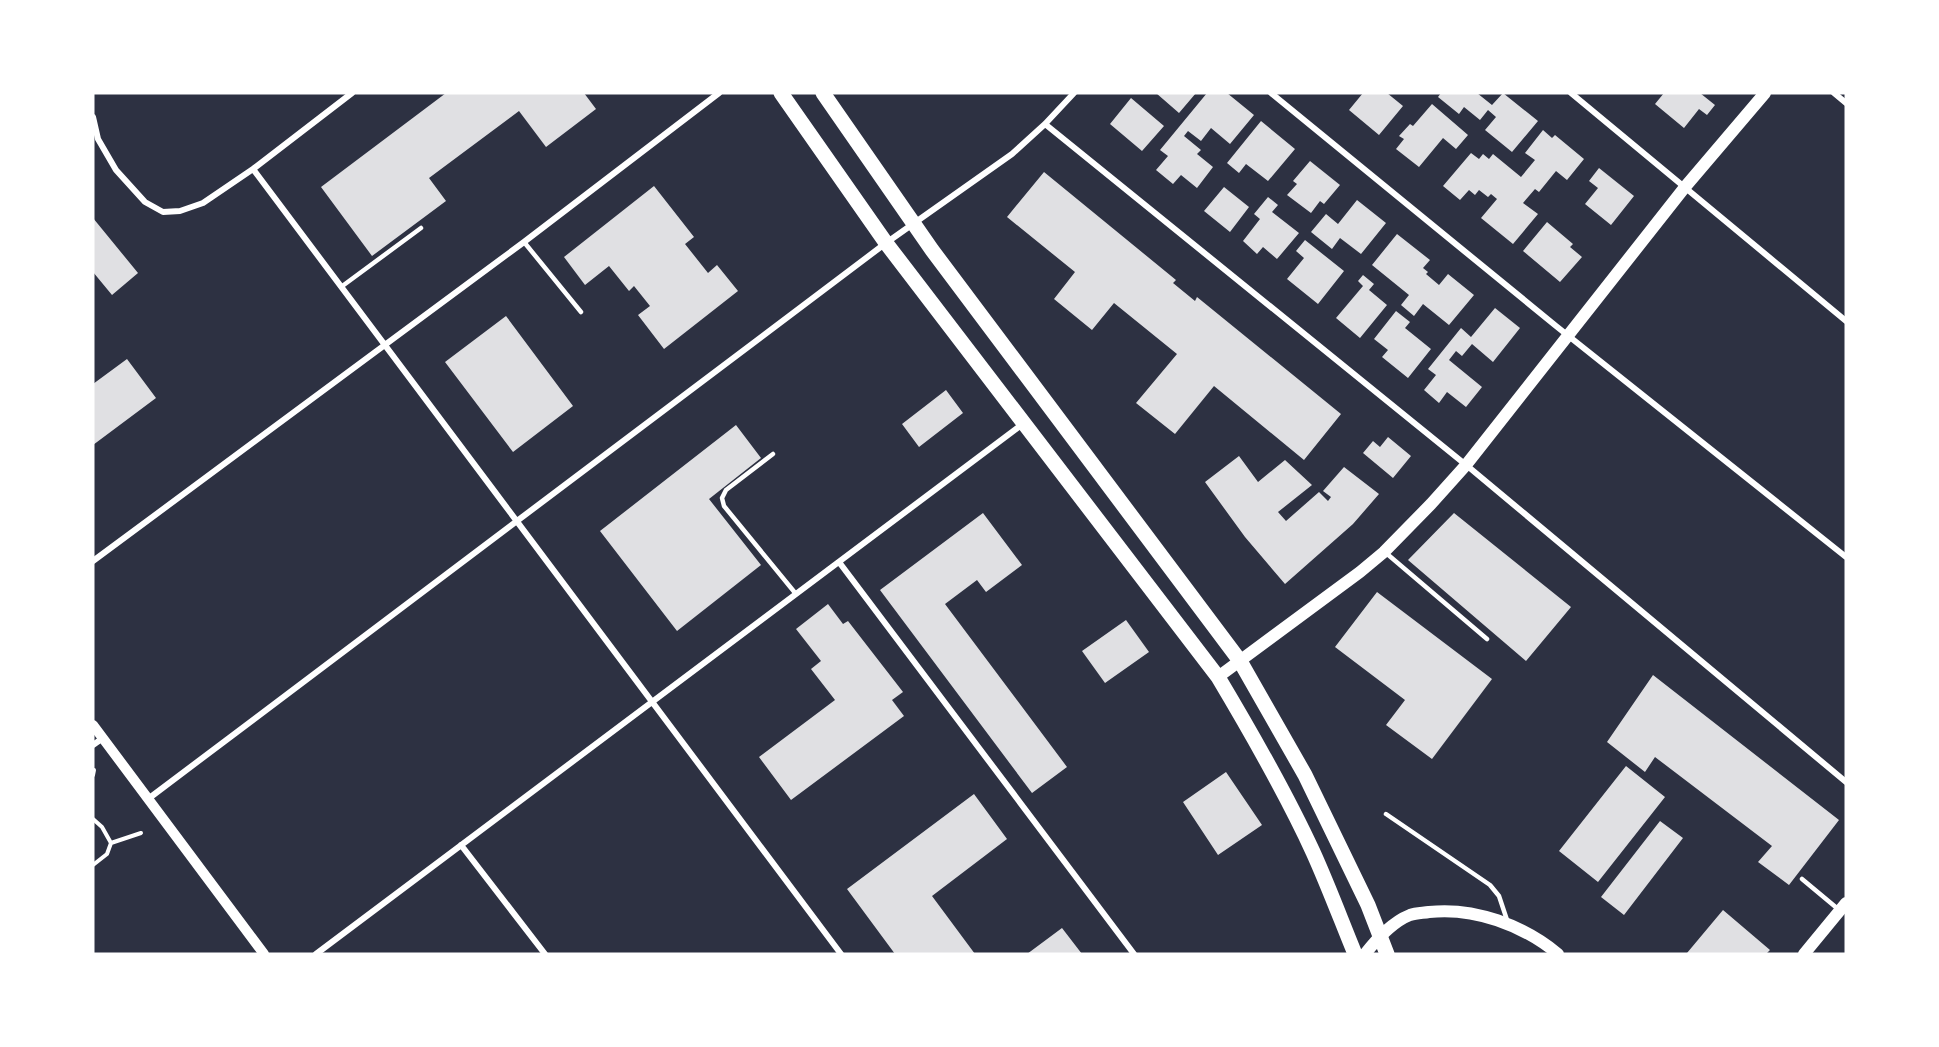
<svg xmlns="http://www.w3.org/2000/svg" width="1939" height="1047" font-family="Ubuntu,sans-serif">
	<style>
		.building { fill: #e0e0e3 }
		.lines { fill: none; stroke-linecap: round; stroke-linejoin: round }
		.path { stroke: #fff; stroke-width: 4 }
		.service { stroke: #fff; stroke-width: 4.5 }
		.minor { stroke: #fff; stroke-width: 6 }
		.tertiary { stroke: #fff; stroke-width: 10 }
		.secondary { stroke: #fff; stroke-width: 12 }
		.primary { stroke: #fff; stroke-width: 15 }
	</style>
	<rect width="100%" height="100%" fill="#2d3142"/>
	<!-- building -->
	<path class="building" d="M 446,93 L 584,93 L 596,109 L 546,147 L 519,111 L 429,178 L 446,201 L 372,256 L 321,187 Z
		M 1156,93 L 1196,93 L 1179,113 Z
		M 1207,93 L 1227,93 L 1254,115 L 1230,144 L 1211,128 L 1201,141 L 1188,131 L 1184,136 L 1201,150 L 1197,154 L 1213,167 L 1197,188 L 1181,175 L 1173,184 L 1156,170 L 1168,156 L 1160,150 Z
		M 1363,93 L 1387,93 L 1403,106 L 1379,135 L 1349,110 Z
		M 1441,93 L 1477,93 L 1492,105 L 1503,93 L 1538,121 L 1512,152 L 1485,130 L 1496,117 L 1488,110 L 1480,120 L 1464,107 L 1459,114 L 1438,97 Z
		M 1664,93 L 1700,93 L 1715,105 L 1707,115 L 1699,109 L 1684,128 L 1655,104 Z
		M 1131,98 L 1164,126 L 1142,151 L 1110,124 Z
		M 1432,104 L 1468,135 L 1456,149 L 1443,138 L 1419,167 L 1396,149 L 1404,139 L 1399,136 L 1410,124 L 1413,126 Z
		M 1261,121 L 1295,149 L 1268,181 L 1246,164 L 1239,173 L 1227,163 Z
		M 1543,130 L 1552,138 L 1555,135 L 1584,159 L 1567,180 L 1556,171 L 1539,192 L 1535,189 L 1523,203 L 1538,214 L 1513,244 L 1481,218 L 1497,199 L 1491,194 L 1488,197 L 1479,190 L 1475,195 L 1469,190 L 1460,200 L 1443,186 L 1471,153 L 1479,159 L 1483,154 L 1489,159 L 1493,154 L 1521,177 L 1535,160 L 1525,153 Z
		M 1310,161 L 1340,185 L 1324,204 L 1320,201 L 1311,213 L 1287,195 L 1297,184 L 1293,181 Z
		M 1599,168 L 1634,196 L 1611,225 L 1585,204 L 1598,188 L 1589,181 Z
		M 1044,172 L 1176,280 L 1173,283 L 1195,301 L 1197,297 L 1341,414 L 1304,460 L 1214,386 L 1175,434 L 1136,403 L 1177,354 L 1114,303 L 1092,330 L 1054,299 L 1075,272 L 1007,217 Z
		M 654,186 L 694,237 L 685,244 L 708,273 L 717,265 L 738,291 L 664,349 L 638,315 L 650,306 L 634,286 L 629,291 L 609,266 L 585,285 L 564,257 Z
		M 1224,187 L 1249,207 L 1230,232 L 1204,211 Z
		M 1268,197 L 1278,205 L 1272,212 L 1299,233 L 1277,259 L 1263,247 L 1257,254 L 1243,241 L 1260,219 L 1254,214 Z
		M 1357,200 L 1386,223 L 1361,254 L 1340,238 L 1332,249 L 1311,232 L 1326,214 L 1338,224 Z
		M 93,218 L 138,273 L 112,295 L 93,272 Z
		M 1547,222 L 1573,244 L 1570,247 L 1582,257 L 1560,282 L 1523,251 Z
		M 1397,234 L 1430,260 L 1423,268 L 1428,272 L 1426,274 L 1439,285 L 1448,274 L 1474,295 L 1449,325 L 1423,304 L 1414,316 L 1401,305 L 1409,295 L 1372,265 Z
		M 1305,240 L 1344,271 L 1318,304 L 1287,279 L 1304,258 L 1296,251 Z
		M 1363,275 L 1374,284 L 1369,290 L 1387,305 L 1360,338 L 1336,318 L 1363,286 L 1358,281 Z
		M 1495,308 L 1520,328 L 1493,362 L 1472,344 L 1462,356 L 1456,351 L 1449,360 L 1482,387 L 1466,407 L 1447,392 L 1439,403 L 1424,390 L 1436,375 L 1428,369 L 1461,328 L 1471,337 Z
		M 1396,311 L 1410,322 L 1405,328 L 1431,349 L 1408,378 L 1382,357 L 1388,350 L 1374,339 Z
		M 506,316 L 573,406 L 513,452 L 445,362 Z
		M 127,359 L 156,398 L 93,445 L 93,384 Z
		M 946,390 L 963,413 L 919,447 L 902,424 Z
		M 736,425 L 761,458 L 709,499 L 761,565 L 677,631 L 600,531 Z
		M 1388,437 L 1411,456 L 1393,478 L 1363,453 L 1373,441 L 1380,447 Z
		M 1239,456 L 1258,482 L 1285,460 L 1312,485 L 1278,512 L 1286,521 L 1319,492 L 1328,501 L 1331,497 L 1323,491 L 1344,467 L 1379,494 L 1353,524 L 1285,584 L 1245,537 L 1205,482 Z
		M 983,513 L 1022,565 L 986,592 L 977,580 L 945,604 L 1067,767 L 1032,793 L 880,590 Z
		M 1454,513 L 1571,607 L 1526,661 L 1408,560 Z
		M 1377,592 L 1492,679 L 1432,759 L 1386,725 L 1405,700 L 1335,647 Z
		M 828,604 L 843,624 L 848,621 L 903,692 L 892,700 L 904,716 L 791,800 L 759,757 L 835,700 L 811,669 L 821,661 L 796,629 Z
		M 1126,620 L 1149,652 L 1105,683 L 1082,651 Z
		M 1653,675 L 1839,820 L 1789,885 L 1758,862 L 1772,846 L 1655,757 L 1645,772 L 1607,742 Z
		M 1626,766 L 1665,797 L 1598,882 L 1559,851 Z
		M 1226,772 L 1262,825 L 1218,855 L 1183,802 Z
		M 974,794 L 1007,839 L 932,896 L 975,954 L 895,954 L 847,889 Z
		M 1660,821 L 1683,838 L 1624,915 L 1601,897 Z
		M 1723,910 L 1770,950 L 1766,954 L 1687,953 Z
		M 1062,928 L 1082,954 L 1027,954 Z"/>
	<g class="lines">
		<!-- path -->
		<path class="path" d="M 93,775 L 94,770
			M 93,819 L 102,827 L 111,843 L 107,854 L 93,865
			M 111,843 L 141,833"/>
		<!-- service -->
		<path class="service" d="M 524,242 L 581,312
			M 341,287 L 421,228
			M 773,454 L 726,490 L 722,498 L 724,506 L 796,594
			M 1386,553 L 1487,639
			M 1386,814 L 1490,885 L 1499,896 L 1508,923
			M 1802,879 L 1838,909"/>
		<!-- minor -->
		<path class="minor" d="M 1271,93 L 1556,326 L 1846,557
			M 1571,93 L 1846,321
			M 1834,93 L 1846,103
			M 93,117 L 98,139 L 116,170 L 145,202 L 163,212 L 180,211 L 203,203 L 253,169 L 352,93
			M 1045,124 L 1471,469 L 1846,782
			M 253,169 L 841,954
			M 93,561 L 524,242 L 719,93
			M 839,562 L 1134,954
			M 93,745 L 103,738
			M 148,799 L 886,243 L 1012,154 L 1045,124 L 1074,93
			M 461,845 L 545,954
			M 316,954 L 1024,423"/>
		<!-- tertiary -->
		<path class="tertiary" d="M 93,725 L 264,954"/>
		<!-- secondary -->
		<path class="secondary" d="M 1218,677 L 1360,572 L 1384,552 L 1431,504 L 1466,465 L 1685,187 L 1765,93
			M 1365,954 C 1377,939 1392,922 1410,915 C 1416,913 1423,913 1429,912 C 1474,907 1523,925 1558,954
			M 1804,954 L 1846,903"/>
		<!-- primary -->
		<path class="primary" d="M 781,93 L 886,243 L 1218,677 C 1252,734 1285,791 1313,852 C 1328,885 1341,920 1355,954
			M 823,93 L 932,250 L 1240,661 L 1305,775 L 1368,905 L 1387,954"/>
	</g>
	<!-- border -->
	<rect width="1939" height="1047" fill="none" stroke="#ffffff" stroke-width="189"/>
</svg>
